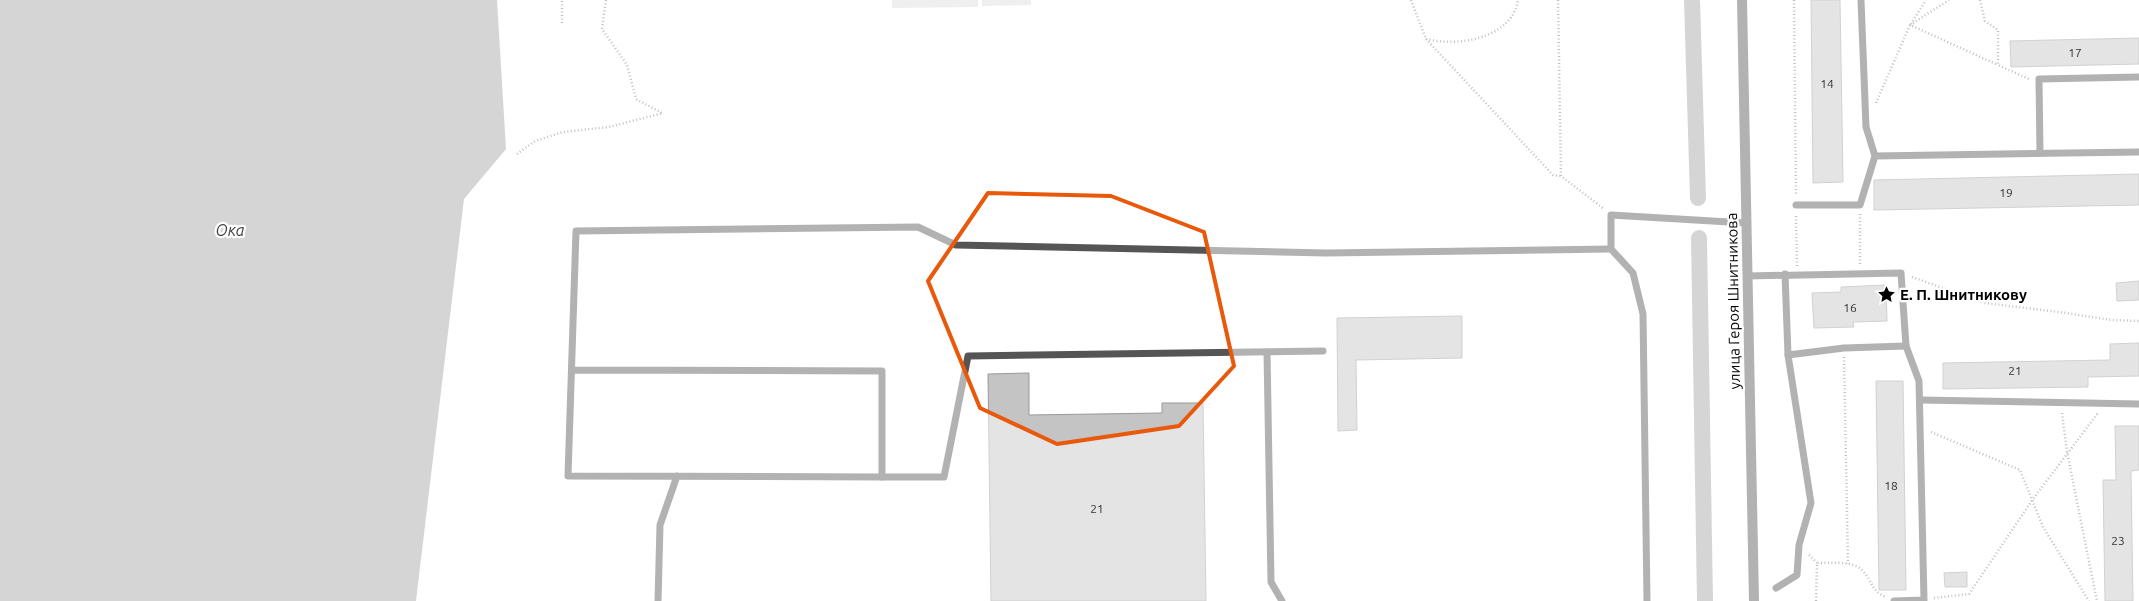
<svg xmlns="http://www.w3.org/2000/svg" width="2139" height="601" viewBox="0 0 2139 601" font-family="Ubuntu,sans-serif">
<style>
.green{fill:#dcdcdc}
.water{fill:#a3a3a3}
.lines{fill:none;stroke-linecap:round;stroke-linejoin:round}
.canal{stroke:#a3a3a3;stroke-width:16}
.building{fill:#c4c4c4;stroke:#999}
.path{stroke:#777;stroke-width:2.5;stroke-dasharray:1 2.5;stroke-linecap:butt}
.service{stroke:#555;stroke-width:7}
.minor{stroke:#555;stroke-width:10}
.marked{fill:none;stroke:#e8590c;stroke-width:4;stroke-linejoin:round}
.labels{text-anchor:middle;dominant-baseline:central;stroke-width:4.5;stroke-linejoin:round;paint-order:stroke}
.number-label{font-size:12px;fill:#313131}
.poi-label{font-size:15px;font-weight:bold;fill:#000;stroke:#fff;text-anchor:start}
.street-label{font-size:15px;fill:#000;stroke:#fff}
.water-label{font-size:16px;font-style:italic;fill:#444;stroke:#fff}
</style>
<rect width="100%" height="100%" fill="#fff"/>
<!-- green -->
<g class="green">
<path d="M892 0H978V7L892 8Z"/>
<path d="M982 0H1031V5L982 6Z"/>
</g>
<!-- water -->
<path class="water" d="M0 0H497L506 149 464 199 416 601H0Z"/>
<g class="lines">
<!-- canal -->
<g class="canal">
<path d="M1692 0 1698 198"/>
<path d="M1699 238 1705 601"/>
</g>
</g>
<!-- building -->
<g class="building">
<path d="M1811 0H1840L1843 182 1813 183Z"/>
<path d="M2139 38V64L2011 67 2010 41Z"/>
<path d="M2139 174V205L1874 210V180Z"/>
<path d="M2139 281V300L2117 301 2116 283Z"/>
<path d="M1886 285 1887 321 1853 322 1854 327 1814 328 1812 293 1841 292V287Z"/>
<path d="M1462 316V358L1356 360 1357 430 1338 431 1337 318Z"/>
<path d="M2139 343V376L2088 377V387L1943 389V363L2110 360V344Z"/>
<path d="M1029 373V415L1162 413V403H1203L1206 601H991L988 374Z"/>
<path d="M1876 381H1903L1906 590H1879Z"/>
<path d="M2115 426H2139V470L2131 471 2133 601H2105L2103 480H2116Z"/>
<path d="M1967 572V587H1945L1944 573Z"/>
</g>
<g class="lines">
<!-- path -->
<g class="path">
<path d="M606 0 602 29 627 65 636 99 662 113"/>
<path d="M1411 0 1426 39C1457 47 1512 39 1518 0"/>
<path d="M1558 0 1561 176 1604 209"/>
<path d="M1794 0 1796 196"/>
<path d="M1980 0 1985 21 1998 30V65L2029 79"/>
<path d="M562 23V0"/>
<path d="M1911 24 1926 0"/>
<path d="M1910 25 1949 0"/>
<path d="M1426 39 1553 175 1561 176"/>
<path d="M1876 103 1910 25 1998 65"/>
<path d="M517 154 535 141 563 132 609 127 663 113"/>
<path d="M1860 214V264"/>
<path d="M1796 216 1797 266"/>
<path d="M1912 277 1985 303 2059 312 2112 320 2139 321"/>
<path d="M1844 357 1848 564"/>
<path d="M2062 413 2067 452 2097 601"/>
<path d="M1931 432 2020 470 2043 527 2089 601"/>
<path d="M1809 555 1817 563"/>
<path d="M1934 598 1969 594 2033 499 2098 413"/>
<path d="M1816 601 1817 563C1830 563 1853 560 1863 571 1873 582 1870 589 1885 597"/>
</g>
<!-- service -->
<g class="service">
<path d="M1861 0 1866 127 1875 156 2139 152"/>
<path d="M2040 153 2039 79 2139 77"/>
<path d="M1796 205H1860L1875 156"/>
<path d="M1785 274 1788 355 1844 348 1906 346"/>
<path d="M1747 276 1901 273 1906 346 1919 381 1924 600 1894 601"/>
<path d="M1267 352 1271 582 1282 601"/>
<path d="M572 370 882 371V477L568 476 576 231 918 227 956 245 1326 253 1611 249"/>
<path d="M1920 400 2139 404"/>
<path d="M882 477H944L968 356 1323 351"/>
<path d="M1776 588 1797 575 1799 545 1811 503 1788 355"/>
<path d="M658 601 660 525 677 476"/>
<path d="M1647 601 1643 314 1633 273 1611 249V215L1746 223"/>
</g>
<!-- minor -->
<path class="minor" d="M1742 0 1754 601"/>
</g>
<!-- marked area -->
<path d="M0 0H2139V601H0ZM988 193 1111 196 1204 232 1234 366 1179 426 1057 444 980 408 928 281Z" fill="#fff" fill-opacity=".55" fill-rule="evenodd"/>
<path class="marked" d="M988 193 1111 196 1204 232 1234 366 1179 426 1057 444 980 408 928 281Z"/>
<!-- icons -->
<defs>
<symbol id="sight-bare" viewBox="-9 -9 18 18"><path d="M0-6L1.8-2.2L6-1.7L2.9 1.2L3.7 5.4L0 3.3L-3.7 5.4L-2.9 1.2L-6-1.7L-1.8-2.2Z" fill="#000" stroke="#fff" stroke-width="2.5" paint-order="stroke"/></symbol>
</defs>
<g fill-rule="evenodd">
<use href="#sight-bare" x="1874" y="282" width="25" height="25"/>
</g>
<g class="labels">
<!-- number labels -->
<g class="number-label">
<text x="2075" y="52">17</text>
<text x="1827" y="83">14</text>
<text x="2006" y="192">19</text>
<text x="1850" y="307">16</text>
<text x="2015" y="370">21</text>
<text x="1891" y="485">18</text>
<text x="1097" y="508">21</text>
<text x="2118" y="540">23</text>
</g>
<!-- poi labels -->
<g class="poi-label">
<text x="1900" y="294">Е. П. Шнитникову</text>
</g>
<!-- street labels -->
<g class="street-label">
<text transform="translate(1733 301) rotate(-91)">улица Героя Шнитникова</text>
</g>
<!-- water labels -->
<g class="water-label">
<text x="230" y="230">Ока</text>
</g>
</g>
</svg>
